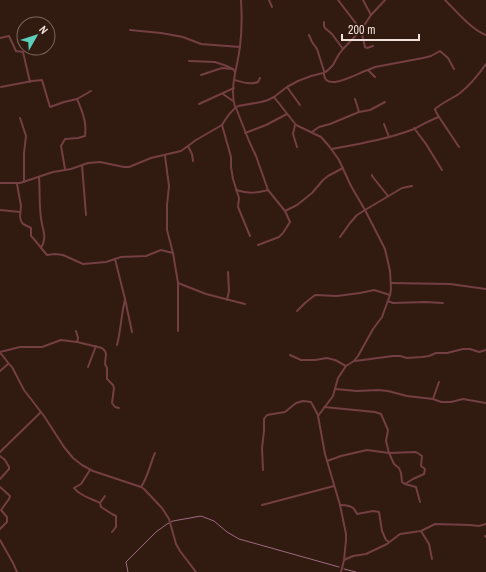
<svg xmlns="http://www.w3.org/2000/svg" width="486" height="572" viewBox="0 0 486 572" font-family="'Archivo Narrow',sans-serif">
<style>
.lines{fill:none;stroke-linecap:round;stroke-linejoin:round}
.stream{stroke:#9d6a81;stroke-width:1}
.street{stroke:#733f42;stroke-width:2}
</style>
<rect width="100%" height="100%" fill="#311a10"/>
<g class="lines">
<!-- stream -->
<g class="stream">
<path d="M344 569 356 572"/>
<path d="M128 572 126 562 156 532 167 524 173 521 201 516 214 521 227 532 239 539 339 567"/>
</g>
<!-- street -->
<g class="street">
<path d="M269 0 272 7"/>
<path d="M338 0 361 30 362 34 365 47 367 48 373 46"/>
<path d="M363 0 371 15"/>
<path d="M445 0C456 11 472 30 486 35"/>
<path d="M324 22V26L325 28 332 34 343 49"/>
<path d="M130 30 161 33 183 37 201 44 240 47"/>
<path d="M309 35 312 42 317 49 324 71C322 95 357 73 368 70L375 77"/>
<path d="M0 38 9 36 16 51 23 52 30 82"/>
<path d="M189 61 215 62 224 65 233 69"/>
<path d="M368 70 375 67 423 58 431 56 440 51 448 58 454 69"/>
<path d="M201 75 222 68 233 69 235 72"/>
<path d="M234 80C242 82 250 85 258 82L260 78"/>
<path d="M1 87 32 81 42 80 50 107 64 102 77 99 91 91"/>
<path d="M287 87 300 105"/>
<path d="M223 94 233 101"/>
<path d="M274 97 296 125 321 137 329 146 339 160 351 186 365 210 385 249 390 271 391 289 390 295 382 317 373 329 358 356 354 361 346 366 338 378 333 396 318 416 325 454 340 505 346 534V540L344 560 341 572"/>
<path d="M355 99 359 112 370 110 385 102"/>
<path d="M199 104 234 88"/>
<path d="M235 107C229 87 238 66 240 46 242 31 242 16 241 0"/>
<path d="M236 108 249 141 256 156 268 190 285 211 290 222 283 233 279 237 258 245"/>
<path d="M439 117 436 112 435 109C443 102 452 99 460 93 470 85 479 74 486 64"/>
<path d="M20 118 26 136 24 153V182"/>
<path d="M384 124 389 137"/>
<path d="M222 125 231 157V167L233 179 239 198 238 207 250 236"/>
<path d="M295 125 293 134 297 147"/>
<path d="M414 128 426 144 442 170"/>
<path d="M312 132 319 127 330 124 359 112"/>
<path d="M245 133 266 125 287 114"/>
<path d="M188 146 192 154 193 161"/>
<path d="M332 149C359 144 388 139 414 129 422 125 430 120 439 117L459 147"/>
<path d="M165 156 169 186 167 205V230L173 253 178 283V331"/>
<path d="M82 165 86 215"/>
<path d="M65 169 61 146 65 139 78 138 85 136C87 122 82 111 77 99"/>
<path d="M372 175V176L388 196"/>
<path d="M39 177C40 190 39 204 41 218 42 230 48 236 41 248"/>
<path d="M0 183H20L53 172 71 169 88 163 100 162 124 167H129L151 158 181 151 196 140 222 125C226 118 232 110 238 106L261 102 268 100 274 97 287 87 298 81 311 76 323 73 327 71 333 65 339 54 343 49 361 30 371 15 385 0"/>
<path d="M17 184 21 206 20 217 21 221 23 224 31 228V236L33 238 47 255 55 254 63 255 83 264 106 262 121 257 146 256 161 250 173 253"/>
<path d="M236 190C249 194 256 193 268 190"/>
<path d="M0 210 20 212"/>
<path d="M285 211 297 205 312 193 323 180 328 176 343 168"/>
<path d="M340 237 350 223 357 215 365 210 402 188 412 186"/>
<path d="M115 259 125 299 132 332"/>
<path d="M178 283 206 294 245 304"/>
<path d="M391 283 450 284 486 289"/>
<path d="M227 300 229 291 228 272"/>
<path d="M388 301 393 303 425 302 443 303"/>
<path d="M297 311 305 303 315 295 337 296 360 293 374 290 390 295"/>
<path d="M77 342 102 348 105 351 106 354 105 364 107 368V379L113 385 114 388 112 403 115 407 119 408"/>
<path d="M117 345C121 330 121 315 125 300"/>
<path d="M0 352 20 347H42L61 340 77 342 78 338 76 331"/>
<path d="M0 353C5 357 7 363 12 367L24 390 44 416 64 447 73 458 82 465 93 471 141 487 144 489 162 508 169 519 176 544 180 551 196 572"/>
<path d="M290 355 301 360H315L327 358 335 360 346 366"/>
<path d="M355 361 393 356H400L407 358 422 357 429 356 436 353H447L463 349H470L479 352 486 350"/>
<path d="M88 367 96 346"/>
<path d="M0 371 8 364"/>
<path d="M335 389 357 391 378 390 388 391 407 396 433 399 441 402H451L463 399 486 403"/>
<path d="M433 399 439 382"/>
<path d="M324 407 375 412 381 414 388 430 386 441 389 453 394 464 399 468 401 473 402 482 405 484 413 479 424 474 425 469 421 466 422 456 416 452 389 453 367 450 341 456 327 461"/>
<path d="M0 452 41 412"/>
<path d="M0 456 5 460 9 467V469L0 479"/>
<path d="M90 470 81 484 74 488C81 497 91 498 100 503L105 496"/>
<path d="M263 470 262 448 264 431V419L267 415 285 412 296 403 303 401 311 402 318 415"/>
<path d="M405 484 416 487 420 502"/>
<path d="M0 487 10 496 9 499 1 510 7 517V522L0 529"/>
<path d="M141 487C148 477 150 464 155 453"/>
<path d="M100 503 101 507 112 514 116 516V527L112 532"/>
<path d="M262 505 334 486"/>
<path d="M340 505C344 505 351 505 354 509 355 510 356 512 357 514L373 511 379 512 382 531 386 540 389 542"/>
<path d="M421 531 429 544 432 559"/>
<path d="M485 536 486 537"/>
<path d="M0 540 13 563 17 572"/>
<path d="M344 560 353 556 366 554 387 544 400 534 421 531 435 524 470 525 479 526 486 524"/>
</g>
</g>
<!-- north arrow -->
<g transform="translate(36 36) rotate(51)"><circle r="19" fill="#311a10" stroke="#7e6960"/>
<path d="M0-3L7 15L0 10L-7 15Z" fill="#5bcebc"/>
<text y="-6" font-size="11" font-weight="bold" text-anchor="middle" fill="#f1e0d9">N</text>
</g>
<!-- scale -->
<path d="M342 34v6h77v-6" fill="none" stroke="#f1e0d9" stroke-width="2"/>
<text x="348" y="34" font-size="12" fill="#f1e0d9" stroke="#311a10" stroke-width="3" paint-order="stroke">200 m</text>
</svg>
